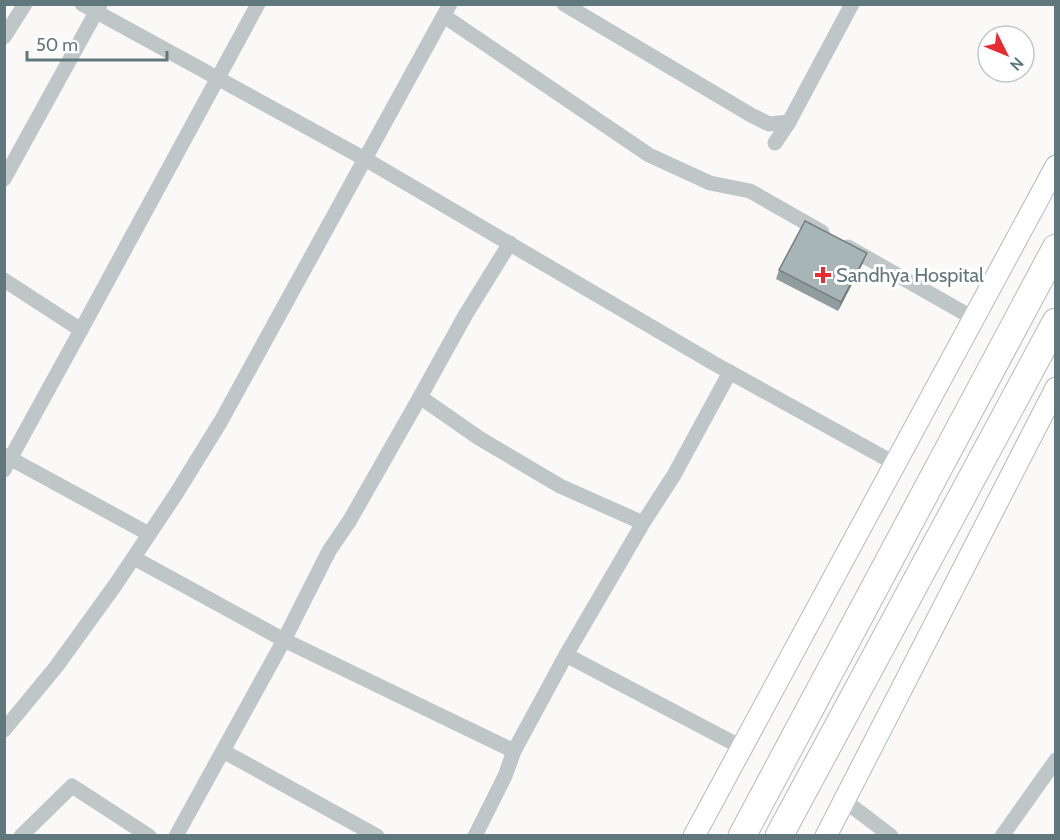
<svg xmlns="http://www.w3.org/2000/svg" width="1060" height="840" viewBox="0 0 1060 840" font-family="Cabin,sans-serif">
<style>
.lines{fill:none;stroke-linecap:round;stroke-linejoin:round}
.secondary-casing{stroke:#b1bbbd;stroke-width:23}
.highway-casing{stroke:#b4bbbd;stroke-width:29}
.street{stroke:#bec6c8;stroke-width:15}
.secondary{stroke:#fff;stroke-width:21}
.highway{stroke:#fff;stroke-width:27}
.wall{fill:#909c9d}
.shaded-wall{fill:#767f80}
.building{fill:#a8b5b7;stroke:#767f80;stroke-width:1.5}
.poi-dot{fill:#e62c30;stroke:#fff;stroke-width:2}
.labels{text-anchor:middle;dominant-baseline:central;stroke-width:6;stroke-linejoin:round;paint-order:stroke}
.poi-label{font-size:20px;fill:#60787d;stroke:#fff;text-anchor:start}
</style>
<rect width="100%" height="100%" fill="#faf9f8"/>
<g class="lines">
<defs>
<g id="secondary">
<path d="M694 836 1056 166"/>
<path d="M826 836 1056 388"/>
</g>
<g id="highway">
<path d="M742 836 1056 248"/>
<path d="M779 836 1056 322"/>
</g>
</defs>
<!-- secondary casing -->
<use href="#secondary" class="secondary-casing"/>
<!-- highway casing -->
<use href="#highway" class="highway-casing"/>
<!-- street -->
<g class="street">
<path d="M82 4 365 159 715 364 894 463"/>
<path d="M564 4 751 115 769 124 789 122 775 143"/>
<path d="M444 16 649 155 710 183 750 191 822 232"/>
<path d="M4 37 25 4"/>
<path d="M789 122 852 4"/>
<path d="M4 179 100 5"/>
<path d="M848 247 973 318"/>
<path d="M4 280 81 330 258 4"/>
<path d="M420 397 466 314 510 243"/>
<path d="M4 455 149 534"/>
<path d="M4 470 81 330"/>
<path d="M134 558 284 640 329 551 350 520 420 397 479 438 560 486 643 523"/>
<path d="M566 655 741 747"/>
<path d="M4 730 56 667 116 584 176 494 221 421 450 4"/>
<path d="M223 751 377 836"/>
<path d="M845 801 891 836"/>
<path d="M21 836 72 786 149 836"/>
<path d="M176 836 284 640 514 751"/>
<path d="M475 836 505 776 514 751 566 655 643 523 674 475 730 372"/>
<path d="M1002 836 1056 760"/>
</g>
<!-- secondary -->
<use href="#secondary" class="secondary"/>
<!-- highway -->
<use href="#highway" class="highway"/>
</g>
<!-- wall -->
<path class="wall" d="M867 253 863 263 838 311 776 279 779 270Z"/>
<!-- shaded-wall -->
<path class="shaded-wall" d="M867 253 863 263 838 311 841 302Z"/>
<!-- building -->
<path class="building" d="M805 221 867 253 841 302 779 270Z"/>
<!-- markers -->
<path class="poi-dot" d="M820 266h6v6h6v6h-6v6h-6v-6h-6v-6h6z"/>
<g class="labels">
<!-- poi labels -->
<g class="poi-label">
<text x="836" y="275">Sandhya Hospital</text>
</g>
</g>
<!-- border -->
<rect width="1060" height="840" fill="none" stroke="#60787d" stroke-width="12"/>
<!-- north arrow -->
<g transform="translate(1006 54) rotate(133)"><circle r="28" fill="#ffffff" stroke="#bfc9cb" stroke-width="1.5"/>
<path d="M0-4.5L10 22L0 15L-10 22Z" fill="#e62c30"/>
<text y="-9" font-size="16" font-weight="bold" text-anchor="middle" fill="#60787d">N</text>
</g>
<!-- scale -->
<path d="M27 51v9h140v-9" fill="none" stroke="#60787d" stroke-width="3"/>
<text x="36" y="51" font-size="18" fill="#60787d" stroke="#ffffff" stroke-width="4.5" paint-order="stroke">50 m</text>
</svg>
